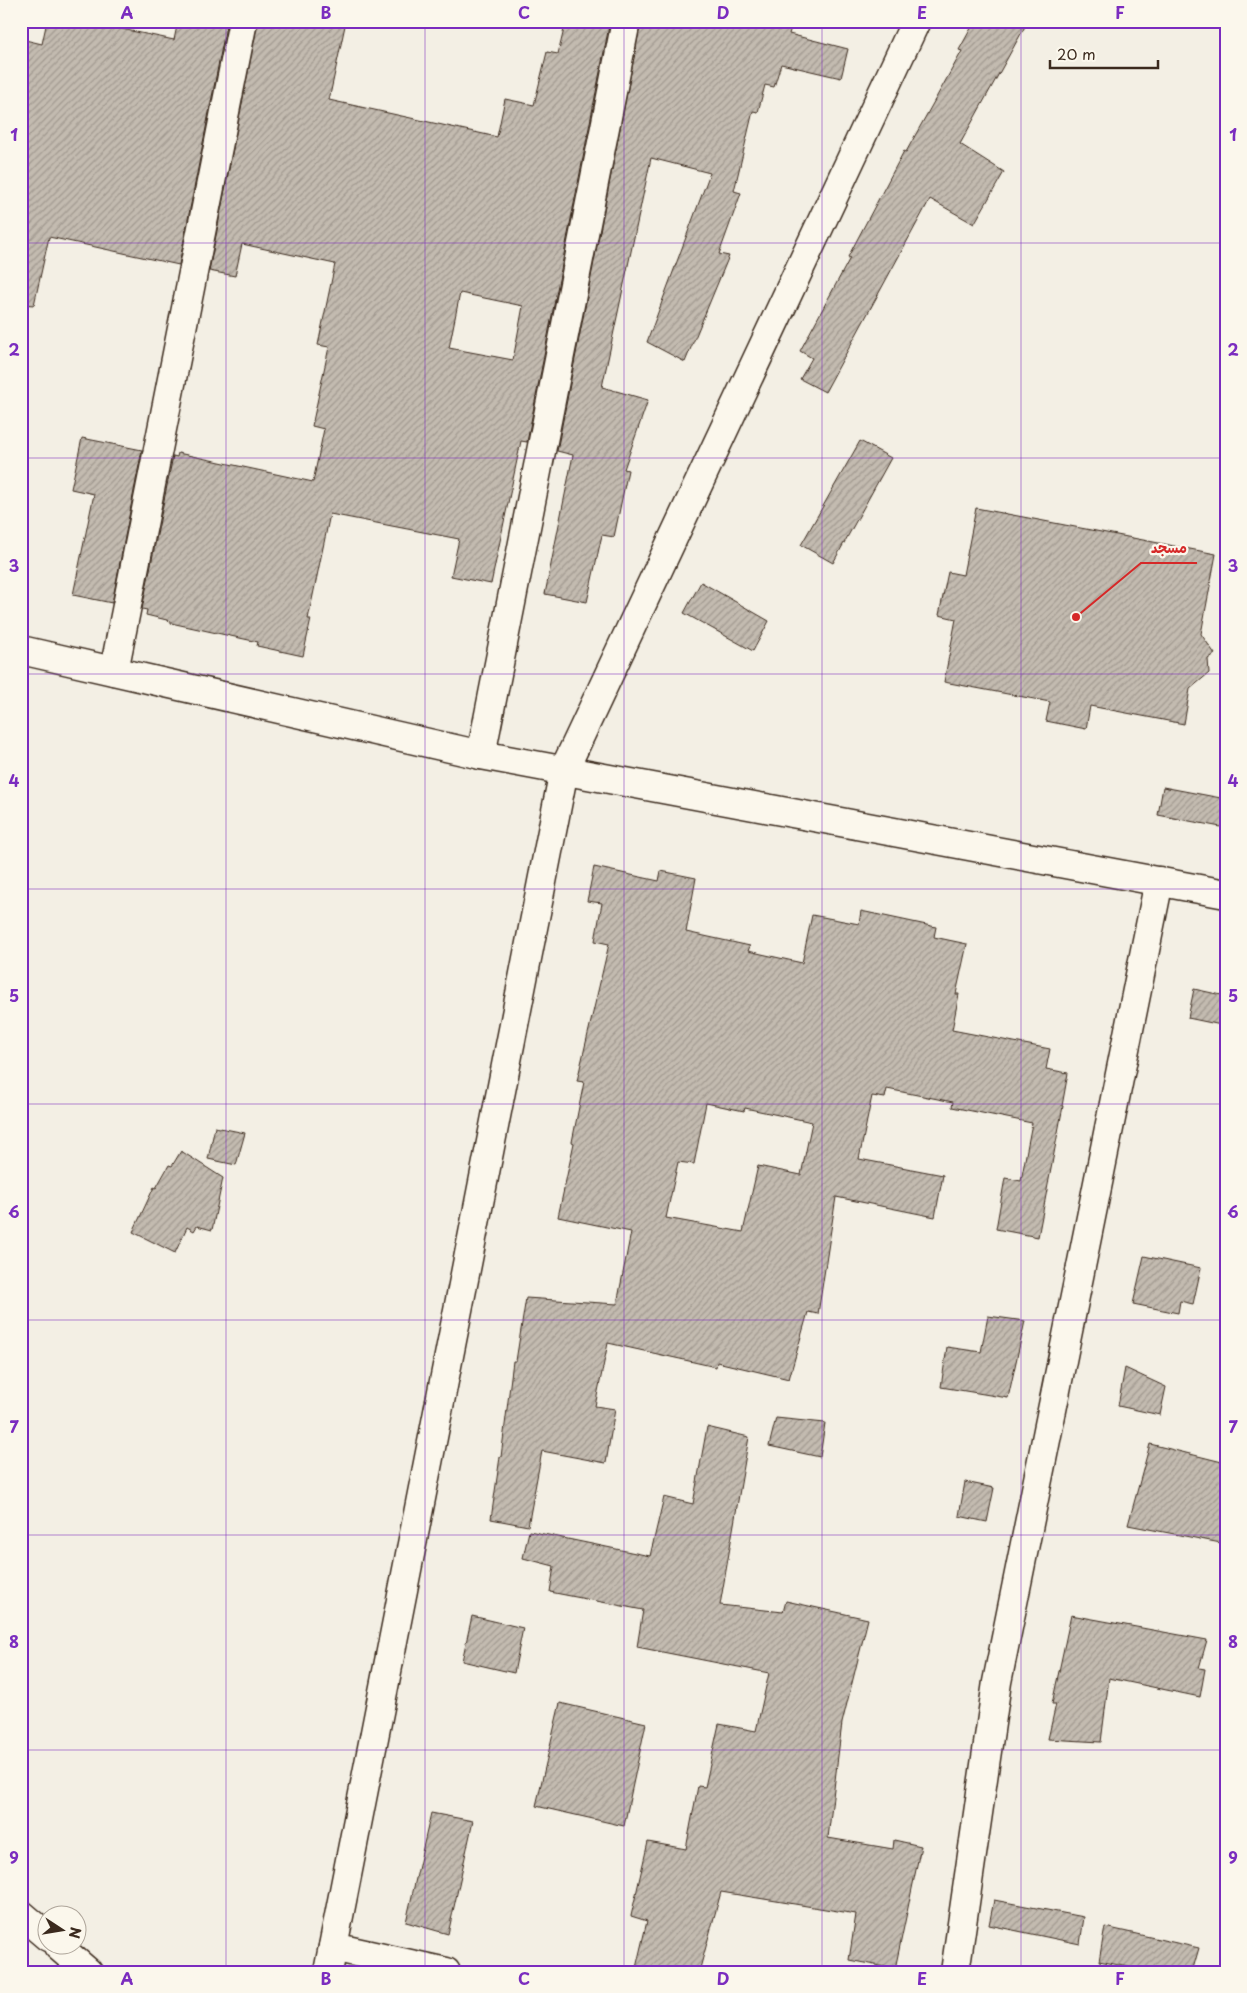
<svg xmlns="http://www.w3.org/2000/svg" width="1247" height="1993" viewBox="0 0 1247 1993" font-family="'Playpen Sans','Playpen Sans Arabic',sans-serif">
<style>
.building{fill:url(#building-hatch);stroke:#3b2a1e;fill-rule:evenodd}
.lines{fill:none;stroke-linecap:round;stroke-linejoin:round}
.street-casing{stroke:#3b2a1e;stroke-width:31}
.street{stroke:#fbf7ec;stroke-width:28}
.grid{fill:none;stroke:#7b2cbf;stroke-width:1;stroke-opacity:0.55}
.leader{fill:none;stroke:#d62828;stroke-width:2}
.callout-dot{fill:#d62828;stroke:#fbf7ec;stroke-width:2}
.callout-label{font-size:14px;text-anchor:middle;font-weight:bold;fill:#d62828;stroke:#fbf7ec;stroke-width:4.5;stroke-linejoin:round;paint-order:stroke}
.neatline{fill:none;stroke:#7b2cbf;stroke-width:2}
.grid-label{font-size:16px;text-anchor:middle;font-weight:bold;fill:#7b2cbf}
</style>
<defs>
<pattern id="building-hatch" width="6" height="6" patternUnits="userSpaceOnUse" patternTransform="scale(1.25)"><rect width="6" height="6" fill="#c3bbb0"/><path d="M-1 1l2-2M0 6l6-6M5 7l2-2" fill="none" stroke="#a0988f"/></pattern>
</defs>
<rect width="100%" height="100%" fill="#f3efe4"/>
<filter id="ink" filterUnits="userSpaceOnUse"><feTurbulence type="fractalNoise" baseFrequency=".02" numOctaves="2"/><feDisplacementMap in="SourceGraphic" scale="10" xChannelSelector="R" yChannelSelector="G"/><feConvolveMatrix kernelMatrix="1 2 1 2 8 2 1 2 1" color-interpolation-filters="sRGB"/></filter>
<g filter="url(#ink)">
<!-- building -->
<g class="building">
<path d="M47 21H84L174 40 178 21H199L226 26 179 265 49 237 34 305 21 304V39L42 44Z"/>
<path d="M258 21H346L329 100 497 137 505 99 534 105 547 52 558 54 565 25 577 27 578 21H610L527 442 521 441 491 584 451 576 459 539 330 514 308 619H311L303 656 257 646 258 642 171 623V621L146 615 147 610 142 609 173 456 177 457 178 453 313 482 324 429 312 426 329 347 318 345 335 264 242 244 235 276 209 271ZM460 293 523 306 513 360 449 348Z"/>
<path d="M641 21 674 28 676 21H793L789 34 848 49 841 78 781 64 774 87 765 85 758 112 753 111 734 191 741 193 719 254 729 256 685 362 647 342 710 173 651 158 602 387 648 400 624 469 628 470 614 537 602 535 587 602 545 594 573 455 557 451Z"/>
<path d="M975 21H1028L960 144 1004 172 974 224 930 199 825 392 800 379 812 358 800 351 850 258 848 257 904 151 906 152 962 51 959 50Z"/>
<path d="M82 438 142 450 112 603 73 595 94 494 71 489Z"/>
<path d="M860 441 891 458 833 563 801 545Z"/>
<path d="M976 508 1216 554 1201 634 1215 654 1208 659 1209 673 1190 689 1184 724 1090 706 1086 729 1046 721 1050 702 944 682 956 619 939 615 948 572 963 575Z"/>
<path d="M701 582 769 621 753 651 684 613Z"/>
<path d="M1163 787 1226 799V828L1158 815Z"/>
<path d="M594 867 659 881 661 871 696 878 686 932 750 946 748 951 802 963 812 915 859 924 861 911 936 927 934 937 967 944 956 994H959L952 1030 1050 1049 1046 1069 1068 1073 1062 1106H1063L1038 1237 996 1229 1005 1178 1021 1181 1032 1123 952 1107 953 1102 887 1089 885 1098 872 1096 859 1159 943 1175 935 1217 836 1197 818 1314 808 1312 789 1379 717 1362 716 1367 608 1343 595 1406 615 1409 606 1463 542 1451 528 1526 491 1519 500 1457H501L513 1361H516L526 1298 617 1304 631 1232 558 1217 574 1143 572 1142 584 1082 577 1081 609 944 595 941 602 903 587 901ZM706 1103 744 1111 745 1108 812 1122 801 1175 758 1166 743 1232 666 1218 678 1162 694 1164Z"/>
<path d="M1194 989 1226 996V1026L1188 1018Z"/>
<path d="M215 1127 245 1133 236 1165 208 1159Z"/>
<path d="M181 1151 223 1178 212 1230 197 1226 194 1231 187 1227 175 1253 133 1232 154 1187 156 1188 169 1165 172 1166Z"/>
<path d="M1144 1256 1201 1268 1193 1304 1180 1301 1178 1313 1133 1304Z"/>
<path d="M988 1316 1025 1321 1008 1398 941 1387 947 1347 981 1352Z"/>
<path d="M1125 1368 1166 1387 1160 1415 1118 1406Z"/>
<path d="M776 1418 825 1423 820 1457 769 1446Z"/>
<path d="M707 1427 749 1437 720 1605 783 1612 786 1601 868 1619 842 1723 828 1838 893 1849 894 1840 921 1846 895 1969 849 1960 856 1914 721 1892 699 1972H652L636 1968 647 1921 631 1916 648 1842 686 1849 698 1786 705 1787 719 1724 756 1731 769 1673 637 1647 643 1610 550 1592 554 1566 523 1558 529 1531 650 1556 664 1497 693 1504Z"/>
<path d="M1150 1444 1226 1463V1544L1128 1525Z"/>
<path d="M965 1482 994 1488 987 1522 959 1516Z"/>
<path d="M1071 1615 1207 1640 1199 1668 1205 1669 1200 1697 1109 1678 1101 1742 1048 1739 1056 1704H1052Z"/>
<path d="M472 1616 523 1628 514 1673 462 1661Z"/>
<path d="M560 1703 646 1723 624 1826 536 1806Z"/>
<path d="M431 1813 473 1821 448 1934 406 1922Z"/>
<path d="M994 1900 1084 1917 1080 1944 989 1925Z"/>
<path d="M1105 1927 1199 1948 1192 1972H1153L1099 1961Z"/>
</g>
<g class="lines">
<defs>
<g id="street">
<path d="M21 650 481 755 1226 894"/>
<path d="M114 671 243 21"/>
<path d="M481 755 626 21"/>
<path d="M21 1914 48 1937"/>
<path d="M58 1946 88 1972"/>
<path d="M333 1947 446 1972"/>
<path d="M328 1972 564 770 916 21"/>
<path d="M955 1972 997 1682 1159 881"/>
</g>
</defs>
<!-- street casing -->
<use href="#street" class="street-casing"/>
<!-- street -->
<use href="#street" class="street"/>
</g>
</g>
<!-- grid -->
<path class="grid" d="M226 21V1972M425 21V1972M624 21V1972M822 21V1972M1021 21V1972M21 243H1226M21 458H1226M21 674H1226M21 889H1226M21 1104H1226M21 1320H1226M21 1535H1226M21 1750H1226"/>
<!-- callouts -->
<path class="leader" d="M1076 617L1141 563H1197"/>
<circle class="callout-dot" cx="1076" cy="617" r="5"/>
<g class="callout-label">
<text x="1169" y="553">مسجد</text>
</g>
<!-- margin -->
<rect width="1247" height="1993" fill="none" stroke="#fbf7ec" stroke-width="55"/>
<!-- north arrow -->
<g transform="translate(62 1930) rotate(102)"><circle r="24" fill="#fbf7ec" stroke="#aea59a"/>
<path d="M0-4L9 19L0 12L-9 19Z" fill="#3b2a1e"/>
<text y="-8" font-size="14" font-weight="bold" text-anchor="middle" fill="#3b2a1e">N</text>
</g>
<!-- scale -->
<path d="M1050 60v8h108v-8" fill="none" stroke="#3b2a1e" stroke-width="2.5"/>
<text x="1057" y="60" font-size="15" fill="#3b2a1e" stroke="#fbf7ec" stroke-width="4" paint-order="stroke">20 m</text>
<rect x="28" y="28" width="1192" height="1938" class="neatline"/>
<g class="grid-label">
<text x="127" y="19">A</text>
<text x="326" y="19">B</text>
<text x="524" y="19">C</text>
<text x="723" y="19">D</text>
<text x="922" y="19">E</text>
<text x="1120" y="19">F</text>
<text x="14" y="141">1</text>
<text x="1233" y="141">1</text>
<text x="14" y="356">2</text>
<text x="1233" y="356">2</text>
<text x="14" y="572">3</text>
<text x="1233" y="572">3</text>
<text x="14" y="787">4</text>
<text x="1233" y="787">4</text>
<text x="14" y="1002">5</text>
<text x="1233" y="1002">5</text>
<text x="14" y="1218">6</text>
<text x="1233" y="1218">6</text>
<text x="14" y="1433">7</text>
<text x="1233" y="1433">7</text>
<text x="14" y="1648">8</text>
<text x="1233" y="1648">8</text>
<text x="14" y="1864">9</text>
<text x="1233" y="1864">9</text>
<text x="127" y="1985">A</text>
<text x="326" y="1985">B</text>
<text x="524" y="1985">C</text>
<text x="723" y="1985">D</text>
<text x="922" y="1985">E</text>
<text x="1120" y="1985">F</text>
</g>
</svg>
